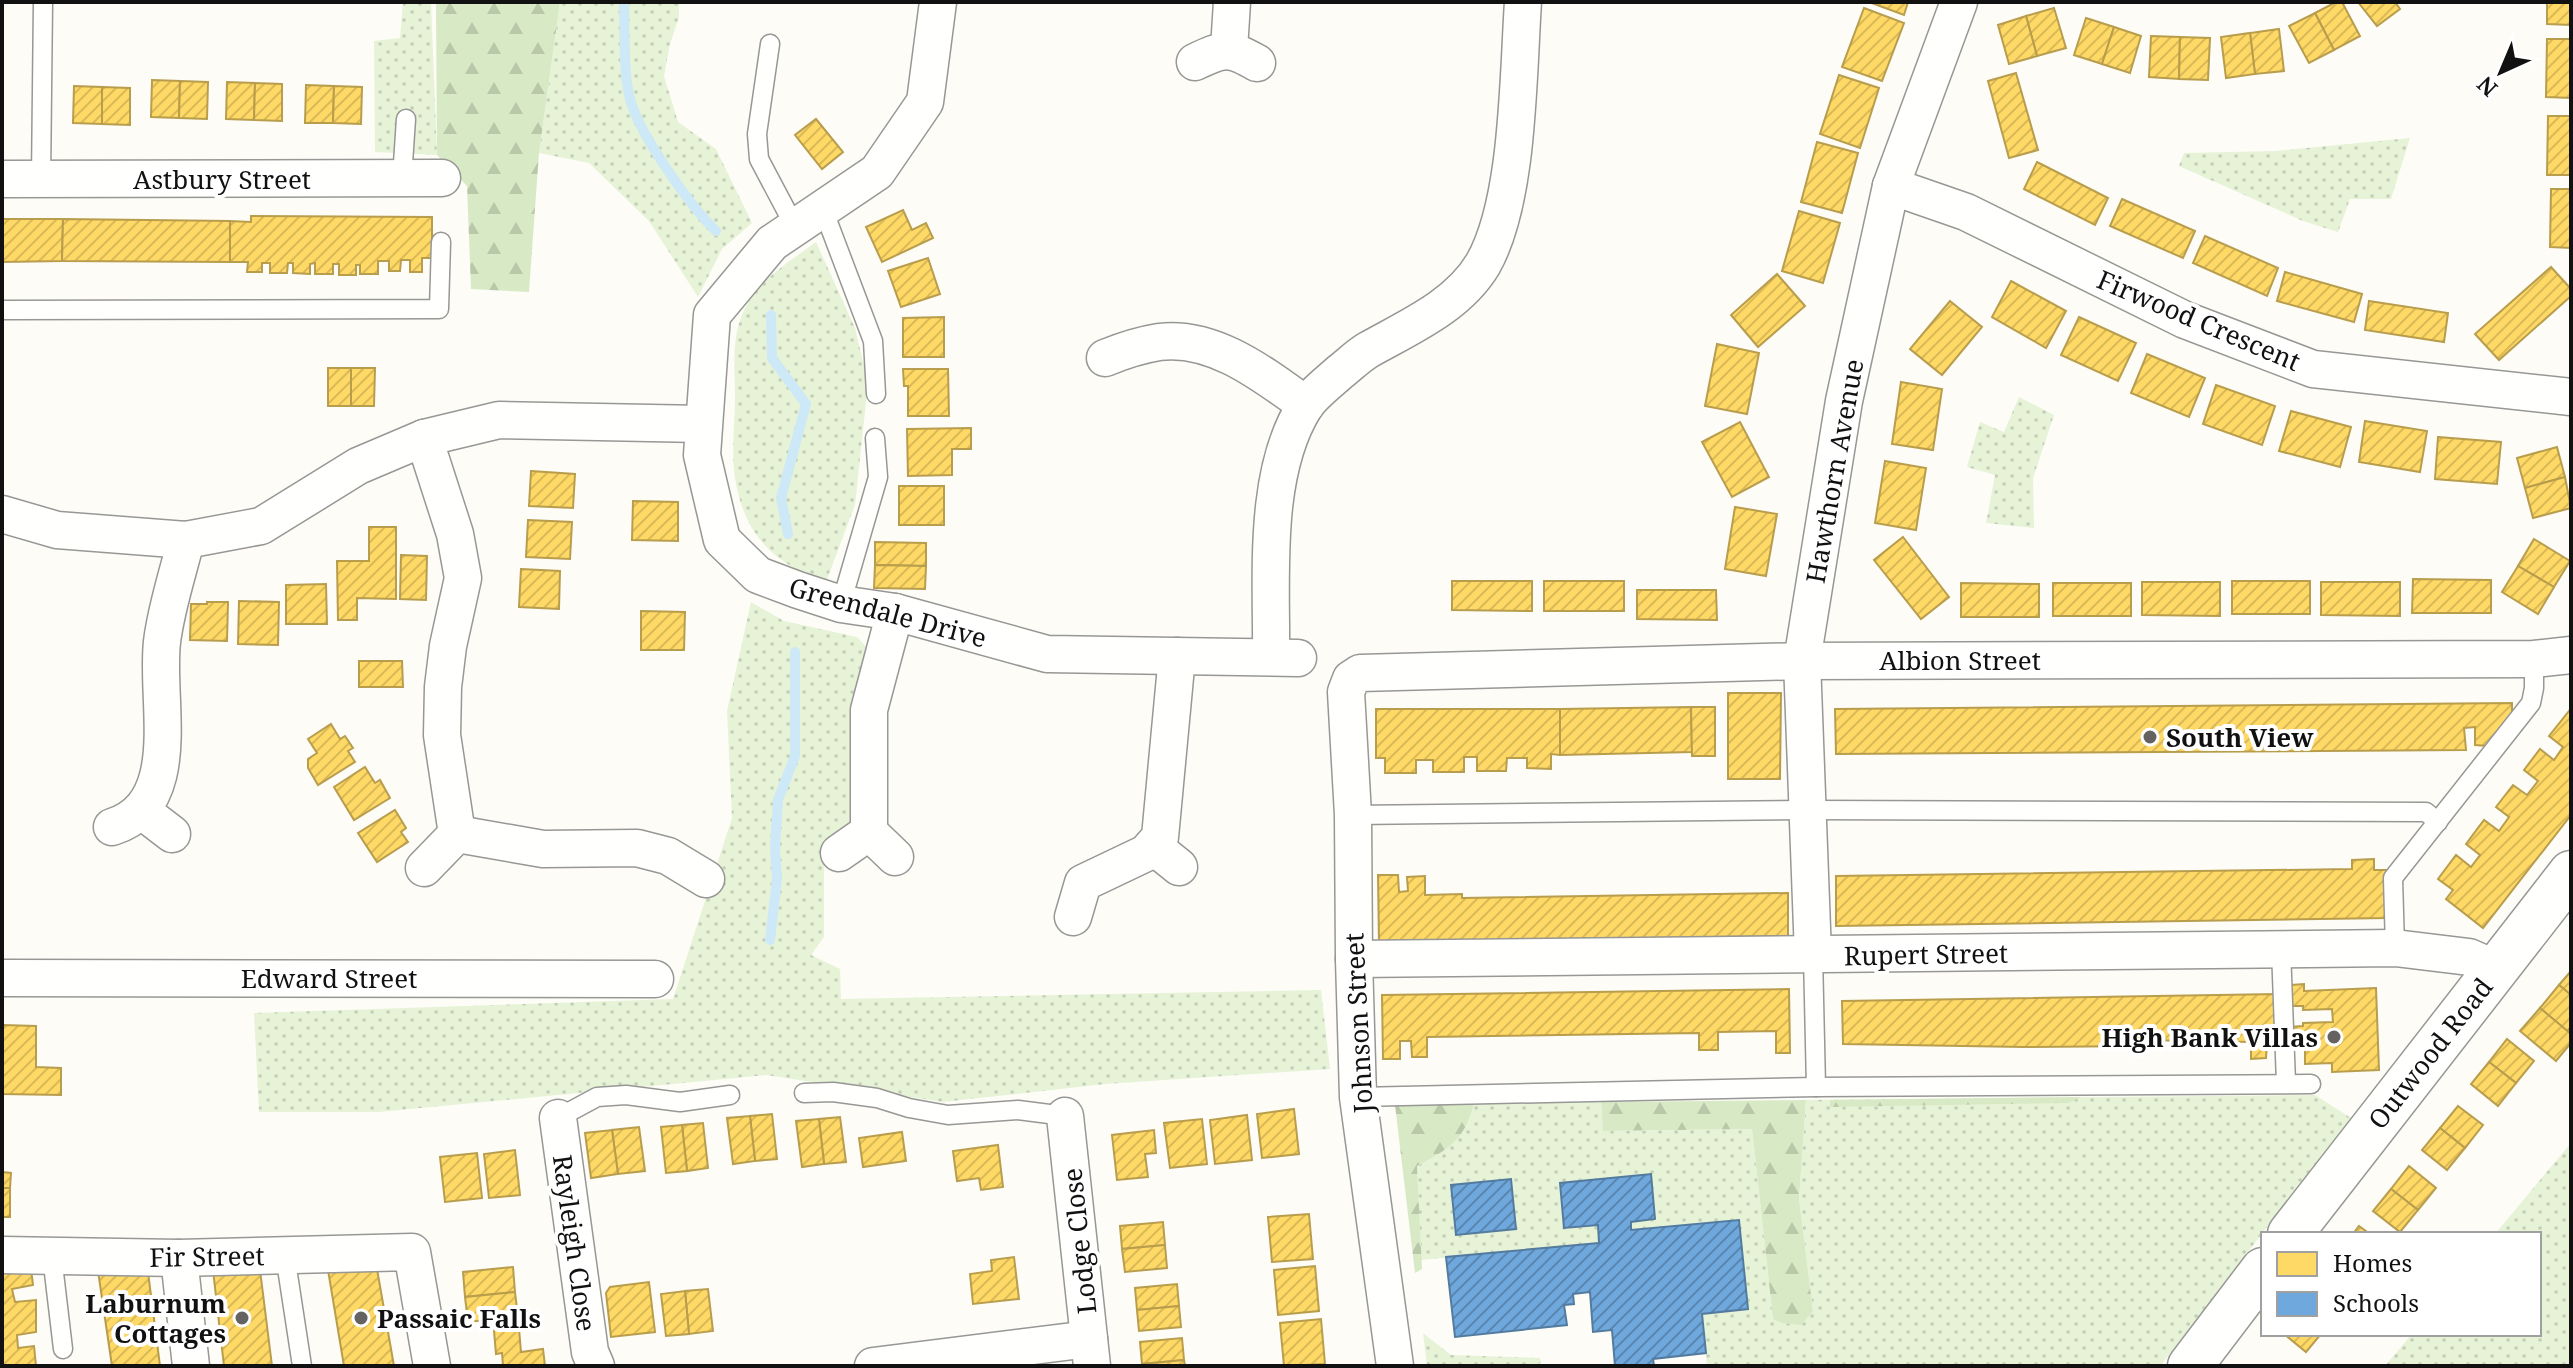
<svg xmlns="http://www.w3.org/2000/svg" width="2573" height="1368" viewBox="0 0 2573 1368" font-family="'Noto Serif',serif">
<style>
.green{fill:url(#green-dots);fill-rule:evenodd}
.forest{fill:url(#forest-firs)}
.homes{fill:url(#homes-hatch);stroke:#b89d4c;stroke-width:2}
.schools{fill:url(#schools-hatch);stroke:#537b9f;stroke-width:2}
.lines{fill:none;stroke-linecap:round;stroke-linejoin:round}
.stream{stroke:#cde8f7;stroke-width:10}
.service-casing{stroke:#979795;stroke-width:21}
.minor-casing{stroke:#979795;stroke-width:39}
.tertiary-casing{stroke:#979795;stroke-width:47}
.service{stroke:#fffffe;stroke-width:18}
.minor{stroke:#fffffe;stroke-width:36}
.tertiary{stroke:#fffffe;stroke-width:44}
.poi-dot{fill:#646362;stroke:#fff;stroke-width:3}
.labels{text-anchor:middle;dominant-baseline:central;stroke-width:8;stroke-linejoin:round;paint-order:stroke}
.street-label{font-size:26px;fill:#111;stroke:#fff}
.poi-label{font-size:26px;font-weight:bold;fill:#111;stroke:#fff;text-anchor:start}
</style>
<defs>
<pattern id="green-dots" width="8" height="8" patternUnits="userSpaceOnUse" patternTransform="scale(2)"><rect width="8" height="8" fill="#e7f3d7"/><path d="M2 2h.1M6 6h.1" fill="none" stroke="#c5cfb8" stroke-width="1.8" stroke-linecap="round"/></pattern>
<pattern id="forest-firs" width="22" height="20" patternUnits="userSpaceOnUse" patternTransform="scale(2)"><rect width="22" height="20" fill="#d8eac5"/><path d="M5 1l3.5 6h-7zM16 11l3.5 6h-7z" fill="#b8c8a8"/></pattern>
<pattern id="homes-hatch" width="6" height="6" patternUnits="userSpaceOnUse" patternTransform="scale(2)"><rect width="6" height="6" fill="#ffd966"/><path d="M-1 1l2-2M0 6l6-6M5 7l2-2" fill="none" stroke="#dab957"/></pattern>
<pattern id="schools-hatch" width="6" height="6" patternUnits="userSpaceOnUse" patternTransform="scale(2)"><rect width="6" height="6" fill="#6fa8dc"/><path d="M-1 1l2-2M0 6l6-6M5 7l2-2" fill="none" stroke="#5a87b1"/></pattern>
</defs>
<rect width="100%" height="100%" fill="#fdfcf7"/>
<!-- green -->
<g class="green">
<path d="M403 2H431L437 155 375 152 374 41 400 38Z"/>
<path d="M560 2H679V17L670 44 664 76 678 122 716 149 752 223 722 249 698 297 649 221 589 163 539 153Z"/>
<path d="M2410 138 2391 199H2350L2338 232 2303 221 2179 166 2184 153 2276 151Z"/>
<path d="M816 242 855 328 868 383 855 505 826 582C774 564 744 535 735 478 731 453 735 424 735 398 735 364 730 333 748 303 764 276 792 260 816 242Z"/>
<path d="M2019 397 2054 415 2033 478 2034 528 1986 523 1995 475 1967 467 1980 422 2004 432Z"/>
<path d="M751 602 784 621 857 637 872 653 853 836 824 855V937L811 955 840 969 841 999 1321 990 1330 1069 1105 1084 943 1102 766 1075 379 1112H259L254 1013 673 999 732 818 727 711Z"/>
<path d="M2315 1095 2351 1118 2161 1365 2157 1366H1707L1702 1314 1748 1308 1739 1220 1631 1230V1222L1650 1174 1560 1184 1564 1228 1598 1225 1599 1243 1421 1260 1417 1166C1449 1149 1464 1141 1474 1104L1601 1102 1603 1131 1752 1129 1773 1319 1813 1311 1799 1199 1806 1100ZM1511 1180 1515 1229 1456 1235 1451 1185Z"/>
<path d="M2571 1143V1366H2385L2412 1334H2539V1234H2495Z"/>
<path d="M1423 1333 1451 1355 1540 1358 1541 1363 1533 1366H1427Z"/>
</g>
<!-- forest -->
<g class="forest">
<path d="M436 2H560L539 153 529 292 471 289 467 186 437 155Z"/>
<path d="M2081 1097 2069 1103 1830 1107V1100Z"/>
<path d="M1806 1100 1799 1199 1813 1311 1801 1325 1782 1323 1773 1319 1752 1129 1603 1131 1601 1102Z"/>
<path d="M1474 1104C1464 1141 1449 1149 1417 1166L1422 1269 1415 1273 1395 1105Z"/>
</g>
<!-- homes -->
<g class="homes">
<path d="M1869 2H1908L1904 15Z"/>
<path d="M2336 2H2342L2360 36 2334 50 2315 13Z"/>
<path d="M2358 2H2395L2400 9 2377 26Z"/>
<path d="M2547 2H2571V25L2547 24Z"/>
<path d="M1864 8 1904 23 1882 81 1842 67Z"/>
<path d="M2054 8 2066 48 2037 56 2026 16Z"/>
<path d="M2315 13 2334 50 2309 63 2289 26Z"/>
<path d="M2026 16 2037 56 2009 64 1998 25Z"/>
<path d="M2086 18 2114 27 2102 64 2074 55Z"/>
<path d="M2114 27 2141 36 2130 73 2102 64Z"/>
<path d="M2279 29 2284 71 2255 74 2250 33Z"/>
<path d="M2250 33 2255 74 2226 78 2221 37Z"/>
<path d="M2151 36 2180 37 2179 79 2149 77Z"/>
<path d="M2180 37 2210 38 2208 80 2179 79Z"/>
<path d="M2547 39H2571V98L2546 97Z"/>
<path d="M2016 73 2038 150 2009 158 1988 81Z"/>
<path d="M1839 75 1879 88 1860 148 1820 134Z"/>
<path d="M152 80 180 81 179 118 151 117Z"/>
<path d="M180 81 208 82 207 119 179 118Z"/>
<path d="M227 82 255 83 254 120 226 119Z"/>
<path d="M255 83 282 84V121L254 120Z"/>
<path d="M306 85 334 86 333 123H305Z"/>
<path d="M74 86 102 87V124L73 123Z"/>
<path d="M334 86 362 87 361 124 333 123Z"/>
<path d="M102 87 130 88V125L102 124Z"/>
<path d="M2548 116H2571V175H2547Z"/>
<path d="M816 119 843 152 822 169 795 135Z"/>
<path d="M1817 142 1858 153 1842 213 1801 202Z"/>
<path d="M2037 162 2108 198 2095 225 2024 189Z"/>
<path d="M2551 189H2571V248L2550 247Z"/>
<path d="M2122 199 2195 231 2183 258 2110 226Z"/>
<path d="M903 210 912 230 926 223 933 238 882 262 866 227Z"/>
<path d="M1799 211 1840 223 1823 283 1782 271Z"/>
<path d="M251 216 432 217V258H422V272H410V260H401L400 271H389V261H378V274H360V265H356V275H339V264H333V274H315V263L310 264V274L293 273V263H288L287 273H270V263H262V272H247L248 262H230V221L251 222Z"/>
<path d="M2 219H63L62 261 2 262Z"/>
<path d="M63 219 230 221V262L62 261Z"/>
<path d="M2205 236 2278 268 2267 296 2193 263Z"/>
<path d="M928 258 940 294 901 307 888 271Z"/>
<path d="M2551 267 2571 289V296L2499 360 2475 334Z"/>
<path d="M2285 272 2362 294 2354 322 2277 301Z"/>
<path d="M1777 274 1805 306 1758 347 1731 315Z"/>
<path d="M2011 281 2066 311 2046 348 1992 317Z"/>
<path d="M1950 301 1982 327 1942 375 1910 349Z"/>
<path d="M2369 301 2448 313 2444 342 2365 330Z"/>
<path d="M944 317V357H903V318Z"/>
<path d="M2079 317 2136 343 2118 381 2061 355Z"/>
<path d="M1717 344 1759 353 1747 414 1705 406Z"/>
<path d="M2147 354 2205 378 2189 417 2131 393Z"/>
<rect x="328" y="368" width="23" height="38"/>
<path d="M351 368H375L374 406H351Z"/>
<path d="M903 369H948L949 416H908V386H904Z"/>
<path d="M1901 382 1942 389 1933 450 1892 444Z"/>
<path d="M2216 385 2275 406 2262 445 2203 424Z"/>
<path d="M2291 411 2351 427 2340 467 2279 451Z"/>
<path d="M2365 421 2427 431 2420 472 2359 462Z"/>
<path d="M1740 422 1769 477 1732 497 1702 442Z"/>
<path d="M971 428V449H952V475L908 476 907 429Z"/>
<path d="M2438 437 2501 442 2497 484 2435 479Z"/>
<path d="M2557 447 2565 477 2525 488 2517 458Z"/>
<path d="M1885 461 1926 468 1916 530 1875 523Z"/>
<path d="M531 471 575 474 573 508 529 506Z"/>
<path d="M2565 477 2571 508 2533 518 2525 488Z"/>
<rect x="899" y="486" width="45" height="39"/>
<path d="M633 501 678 502V541L632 540Z"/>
<path d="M1735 507 1777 514 1766 576 1725 569Z"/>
<path d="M528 520 572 522 570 559 526 557Z"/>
<path d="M369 527H396V599L357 598V620H338L337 561H369Z"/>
<path d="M1903 537 1949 597 1921 619 1874 560Z"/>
<path d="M2534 539 2570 561 2554 587 2518 566Z"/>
<path d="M875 542 926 543V566L875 565Z"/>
<path d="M401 555 427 556 426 600 400 599Z"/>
<path d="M875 565 926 566 925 589 874 588Z"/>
<path d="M2518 566 2554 587 2538 614 2502 592Z"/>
<path d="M521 569 560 571 559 609 519 607Z"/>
<path d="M2413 579 2491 580V613H2412Z"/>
<path d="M1452 581H1532V611L1452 610Z"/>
<rect x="1544" y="581" width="80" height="30"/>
<rect x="2232" y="581" width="78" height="33"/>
<path d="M2142 582H2220V616L2142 615Z"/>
<path d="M2321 582H2400V616L2321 615Z"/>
<path d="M1961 583 2039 584V617H1961Z"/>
<rect x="2053" y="583" width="78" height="33"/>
<path d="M326 584 327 624H286V585Z"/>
<path d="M1637 590H1716L1717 620 1637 619Z"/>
<path d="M239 601 279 602 278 645 238 644Z"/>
<path d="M207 602H228L227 641 190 640 191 604H207Z"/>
<path d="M641 611 685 612 684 650H641Z"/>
<path d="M359 661H402L403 687H359Z"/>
<path d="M1728 693H1781L1780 779H1728Z"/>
<path d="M2512 703V713L2487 746 2475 745V727L2464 728 2466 750 1836 754 1835 709Z"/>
<path d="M1691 707 1692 752 1560 755V709Z"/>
<path d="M1691 707H1715V756H1692Z"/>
<path d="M1376 709H1560V755L1551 754V769L1527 768V758H1507L1506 771H1477V757H1464V772H1433V760H1416V773H1385V758H1376Z"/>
<path d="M2569 711 2571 713V815L2483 928 2446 899 2453 890 2438 879 2456 855 2471 867 2480 855 2466 844 2484 820 2499 831 2509 817 2496 807 2513 785 2527 795 2538 781 2524 770 2540 749 2554 760 2563 747 2549 736Z"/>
<path d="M331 724 340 739 345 736 353 748 348 751 355 762 318 785 308 768V759L317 753 308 739Z"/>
<path d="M365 767 375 783 380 780 390 798 354 820 334 787Z"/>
<path d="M395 810 406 828 401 832 408 842 377 862 358 833Z"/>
<path d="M2374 859V870H2386L2387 918 1836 926V876L2352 869V860Z"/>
<path d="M1378 875H1398L1399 892 1408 891 1407 877 1425 876V895L1462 894V898L1788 893V936L1379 942Z"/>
<path d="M2571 971V995L2559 985Z"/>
<path d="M2304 984V991L2376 988 2379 1070 2332 1072V1063L2305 1064V1047L2291 1048 2290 1027 2303 1026V1023L2333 1022 2332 1009 2303 1010V1006H2292L2291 985Z"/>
<path d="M2559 985 2571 995V1027L2567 1031 2540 1008Z"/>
<path d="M1789 989 1790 1053H1776V1031L1718 1032V1050H1699V1033L1427 1037V1057H1412L1411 1041H1400V1059H1383L1382 995Z"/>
<path d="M2278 994 2276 1044H2267L2266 1058 2251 1059V1042L2141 1040V1046L2024 1047 1843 1044 1842 1001Z"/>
<path d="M2540 1008 2571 1034V1043L2556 1061 2520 1031Z"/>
<path d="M2 1025 36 1026V1067L61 1068V1095L2 1094Z"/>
<path d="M2507 1039 2534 1061 2516 1083 2489 1062Z"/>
<path d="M2489 1062 2516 1083 2498 1106 2471 1084Z"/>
<path d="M2458 1106 2483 1125 2465 1148 2440 1128Z"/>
<path d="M1294 1109 1299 1154 1262 1158 1257 1114Z"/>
<path d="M772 1114 777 1159 755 1161 750 1116Z"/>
<path d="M1247 1115 1252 1160 1215 1164 1210 1120Z"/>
<path d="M750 1116 755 1161 733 1164 727 1118Z"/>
<path d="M840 1117 846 1162 824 1164 819 1119Z"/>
<path d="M819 1119 824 1164 802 1167 796 1121Z"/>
<path d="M1202 1119 1207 1164 1170 1168 1164 1123Z"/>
<path d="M703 1123 708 1168 687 1171 682 1125Z"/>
<path d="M682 1125 687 1171 666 1173 661 1127Z"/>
<path d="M639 1127 645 1171 618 1174 612 1130Z"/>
<path d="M2440 1128 2465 1148 2447 1170 2422 1150Z"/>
<path d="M612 1130 618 1174 591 1178 585 1133Z"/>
<path d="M1154 1130 1156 1153 1145 1154 1148 1177 1117 1180 1112 1135Z"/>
<path d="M902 1132 906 1161 863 1167 859 1138Z"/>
<path d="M998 1145 1003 1187 981 1190 979 1178 957 1181 953 1151Z"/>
<path d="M515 1150 520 1195 489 1198 484 1154Z"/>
<path d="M477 1153 482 1198 445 1202 440 1157Z"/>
<path d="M2409 1166 2436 1188 2418 1210 2391 1189Z"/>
<path d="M2 1172 11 1173 10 1188H2Z"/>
<rect x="2" y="1188" width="8" height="29"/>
<path d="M2391 1189 2418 1210 2400 1232 2373 1211Z"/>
<path d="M1309 1214 1313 1259 1272 1262 1268 1217Z"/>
<path d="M1163 1222 1165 1245 1122 1249 1120 1226Z"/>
<path d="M2359 1226 2370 1234H2353Z"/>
<path d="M1165 1245 1167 1268 1125 1272 1122 1249Z"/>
<path d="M1014 1257 1019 1299 973 1304 970 1274 992 1271 991 1260Z"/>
<path d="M1315 1266 1319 1311 1278 1315 1274 1270Z"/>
<path d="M513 1267 515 1292 465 1297 463 1272Z"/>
<path d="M31 1269 33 1285 12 1289 15 1302 36 1300V1332L17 1335 18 1348 34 1346 36 1366H2V1270Z"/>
<path d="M377 1269 394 1366H344L328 1270Z"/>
<path d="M213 1270H260L272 1366H224Z"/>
<path d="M98 1271 148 1272 160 1366H112Z"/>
<path d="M649 1282 655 1332 611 1337 606 1293 610 1287Z"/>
<path d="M1177 1284 1179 1306 1137 1310 1135 1288Z"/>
<path d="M708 1289 713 1331 689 1334 685 1291Z"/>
<path d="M685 1291 689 1334 666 1336 661 1294Z"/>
<path d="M515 1292 518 1317 468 1322 465 1297Z"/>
<path d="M1179 1306 1181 1327 1139 1331 1137 1310Z"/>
<path d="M518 1317 521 1352 543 1349 545 1366H503L502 1353 496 1354 493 1319Z"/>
<path d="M1321 1319 1325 1364 1284 1366 1280 1323Z"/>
<path d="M2284 1334H2321L2306 1352Z"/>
<path d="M1182 1338 1184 1360 1142 1364 1140 1342Z"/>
<path d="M1184 1360 1185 1366H1142V1364Z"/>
</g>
<!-- schools -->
<g class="schools">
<path d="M1651 1174 1655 1219 1631 1222V1230L1739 1220 1748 1309 1702 1314 1706 1353 1653 1359 1654 1366H1615L1612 1330 1593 1332 1590 1292 1573 1294 1574 1304 1564 1305 1567 1325 1455 1337 1446 1257 1599 1243 1598 1225 1564 1228 1560 1183Z"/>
<path d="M1511 1179 1516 1229 1456 1235 1451 1185Z"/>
</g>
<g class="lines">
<!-- stream -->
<g class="stream">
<path d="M624 2C625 33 623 65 629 95 636 130 690 206 716 231"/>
<path d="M771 315 772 358 806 404 781 498 788 534"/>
<path d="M770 940 777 879 775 847 778 800 795 756V652"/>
</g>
<defs>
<g id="service">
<path d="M770 44 757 134 759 159 795 227"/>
<path d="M402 178 406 119"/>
<path d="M41 179 43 2"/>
<path d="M823 209 873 341 876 394"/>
<path d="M2 310 439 309 441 242"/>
<path d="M841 604 878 477 875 438"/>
<path d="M1353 815 1808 810 2426 812 2438 822"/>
<path d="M2395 948 2393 878 2531 703 2534 688V659"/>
<path d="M2281 949 2286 1083"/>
<path d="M1813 955 1816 1087"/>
<path d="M804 1093 833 1092 877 1098 909 1108 948 1115 1018 1110 1065 1116"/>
<path d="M1358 1097 1816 1087 2311 1084"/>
<path d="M558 1118 597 1097 626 1095 680 1102 730 1095"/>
<path d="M285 1255 302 1366"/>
<path d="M52 1256 63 1349"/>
</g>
<g id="minor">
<path d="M938 2 925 102 877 172 772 243 712 315 702 455 722 540 758 575 798 590 841 604 895 612 1047 654 1298 658"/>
<path d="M1229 49 1232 2"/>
<path d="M1195 62C1224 48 1229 47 1257 63"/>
<path d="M2 179 442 178"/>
<path d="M1891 186 1966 212 2185 320 2313 369 2571 397"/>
<path d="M1105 358C1122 351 1140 345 1159 342 1214 335 1264 375 1306 405"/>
<path d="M424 438 455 534 463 578 448 646 443 687 442 735 457 834"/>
<path d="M2 514 57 530 186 540 261 526 358 466 424 438 499 420 702 424"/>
<path d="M1271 655C1272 578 1262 474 1305 406 1313 394 1329 382 1340 372 1349 365 1358 356 1368 350 1409 327 1458 306 1483 264 1519 201 1518 75 1523 2"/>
<path d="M142 811 172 834"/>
<path d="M112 827C186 804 155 702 162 642 166 608 178 573 186 540"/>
<path d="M869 832V710L895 612"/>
<path d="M1153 846 1179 867"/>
<path d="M839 853 869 832 895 857"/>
<path d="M424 868 457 834 543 849 637 848 668 856 706 879"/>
<path d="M1073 917 1083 883 1146 853 1160 837 1177 656"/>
<path d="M1813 955 1802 661 1844 401 1891 186 1959 2"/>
<path d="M1354 959 2395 948 2469 957 2496 969"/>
<path d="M2 978 655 979"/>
<path d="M1065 1116 1092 1366"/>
<path d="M558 1118 590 1352 596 1366"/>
<path d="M2 1255 179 1258 412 1252 432 1366"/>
<path d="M179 1258 191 1366"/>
<path d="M873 1366 1089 1339"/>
<path d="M1395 1366 1358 1097 1354 959 1353 815 1346 692 1351 679 1360 673 1802 661 2534 659 2571 655"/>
</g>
<g id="tertiary">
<path d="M2290 1234 2571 873"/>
<path d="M2190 1366 2263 1270"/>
</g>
</defs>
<!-- service casing -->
<use href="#service" class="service-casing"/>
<!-- minor casing -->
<use href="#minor" class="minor-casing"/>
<!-- tertiary casing -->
<use href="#tertiary" class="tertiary-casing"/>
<!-- service -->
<use href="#service" class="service"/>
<!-- minor -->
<use href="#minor" class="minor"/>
<!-- tertiary -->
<use href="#tertiary" class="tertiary"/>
</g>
<!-- markers -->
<g class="poi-dot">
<circle cx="2150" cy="737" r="8"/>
<circle cx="2334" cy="1037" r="8"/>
<circle cx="242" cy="1318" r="8"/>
<circle cx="361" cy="1318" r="8"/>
</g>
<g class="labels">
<!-- street labels -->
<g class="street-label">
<text x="222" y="179">Astbury Street</text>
<text transform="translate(2199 320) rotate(23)">Firwood Crescent</text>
<text transform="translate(1834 471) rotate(-80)">Hawthorn Avenue</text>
<text transform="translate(888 612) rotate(15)">Greendale Drive</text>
<text x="1960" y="660">Albion Street</text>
<text transform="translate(1926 954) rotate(-1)">Rupert Street</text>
<text x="329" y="978">Edward Street</text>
<text transform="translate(1358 1023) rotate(-93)">Johnson Street</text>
<text transform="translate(2430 1053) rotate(-52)">Outwood Road</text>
<text transform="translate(1079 1241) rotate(-96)">Lodge Close</text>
<text transform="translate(575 1243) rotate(82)">Rayleigh Close</text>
<text transform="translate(207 1256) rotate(-1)">Fir Street</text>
</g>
<!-- poi labels -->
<g class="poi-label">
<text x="2166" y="737">South View</text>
<text x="2318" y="1037" text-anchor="end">High Bank Villas</text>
<text x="226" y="1303" text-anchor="end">Laburnum<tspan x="226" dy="30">Cottages</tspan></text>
<text x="377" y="1318">Passaic Falls</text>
</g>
</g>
<!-- border -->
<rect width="2573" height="1368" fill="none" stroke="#111111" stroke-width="8"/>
<!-- legend -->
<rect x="2261" y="1232" width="280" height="104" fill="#ffffff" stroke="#a0a0a0" stroke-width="2"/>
<rect x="2277" y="1252" width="40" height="24" fill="#ffd966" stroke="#a0a0a0" stroke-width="2"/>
<text x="2333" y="1272" font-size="24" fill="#111111">Homes</text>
<rect x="2277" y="1292" width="40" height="24" fill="#6fa8dc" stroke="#a0a0a0" stroke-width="2"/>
<text x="2333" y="1312" font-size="24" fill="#111111">Schools</text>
<!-- north arrow -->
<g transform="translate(2501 72) rotate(224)" stroke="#ffffff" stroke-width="6" paint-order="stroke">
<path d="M0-6L14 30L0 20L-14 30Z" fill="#111111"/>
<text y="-12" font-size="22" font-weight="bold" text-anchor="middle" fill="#111111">N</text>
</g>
</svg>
